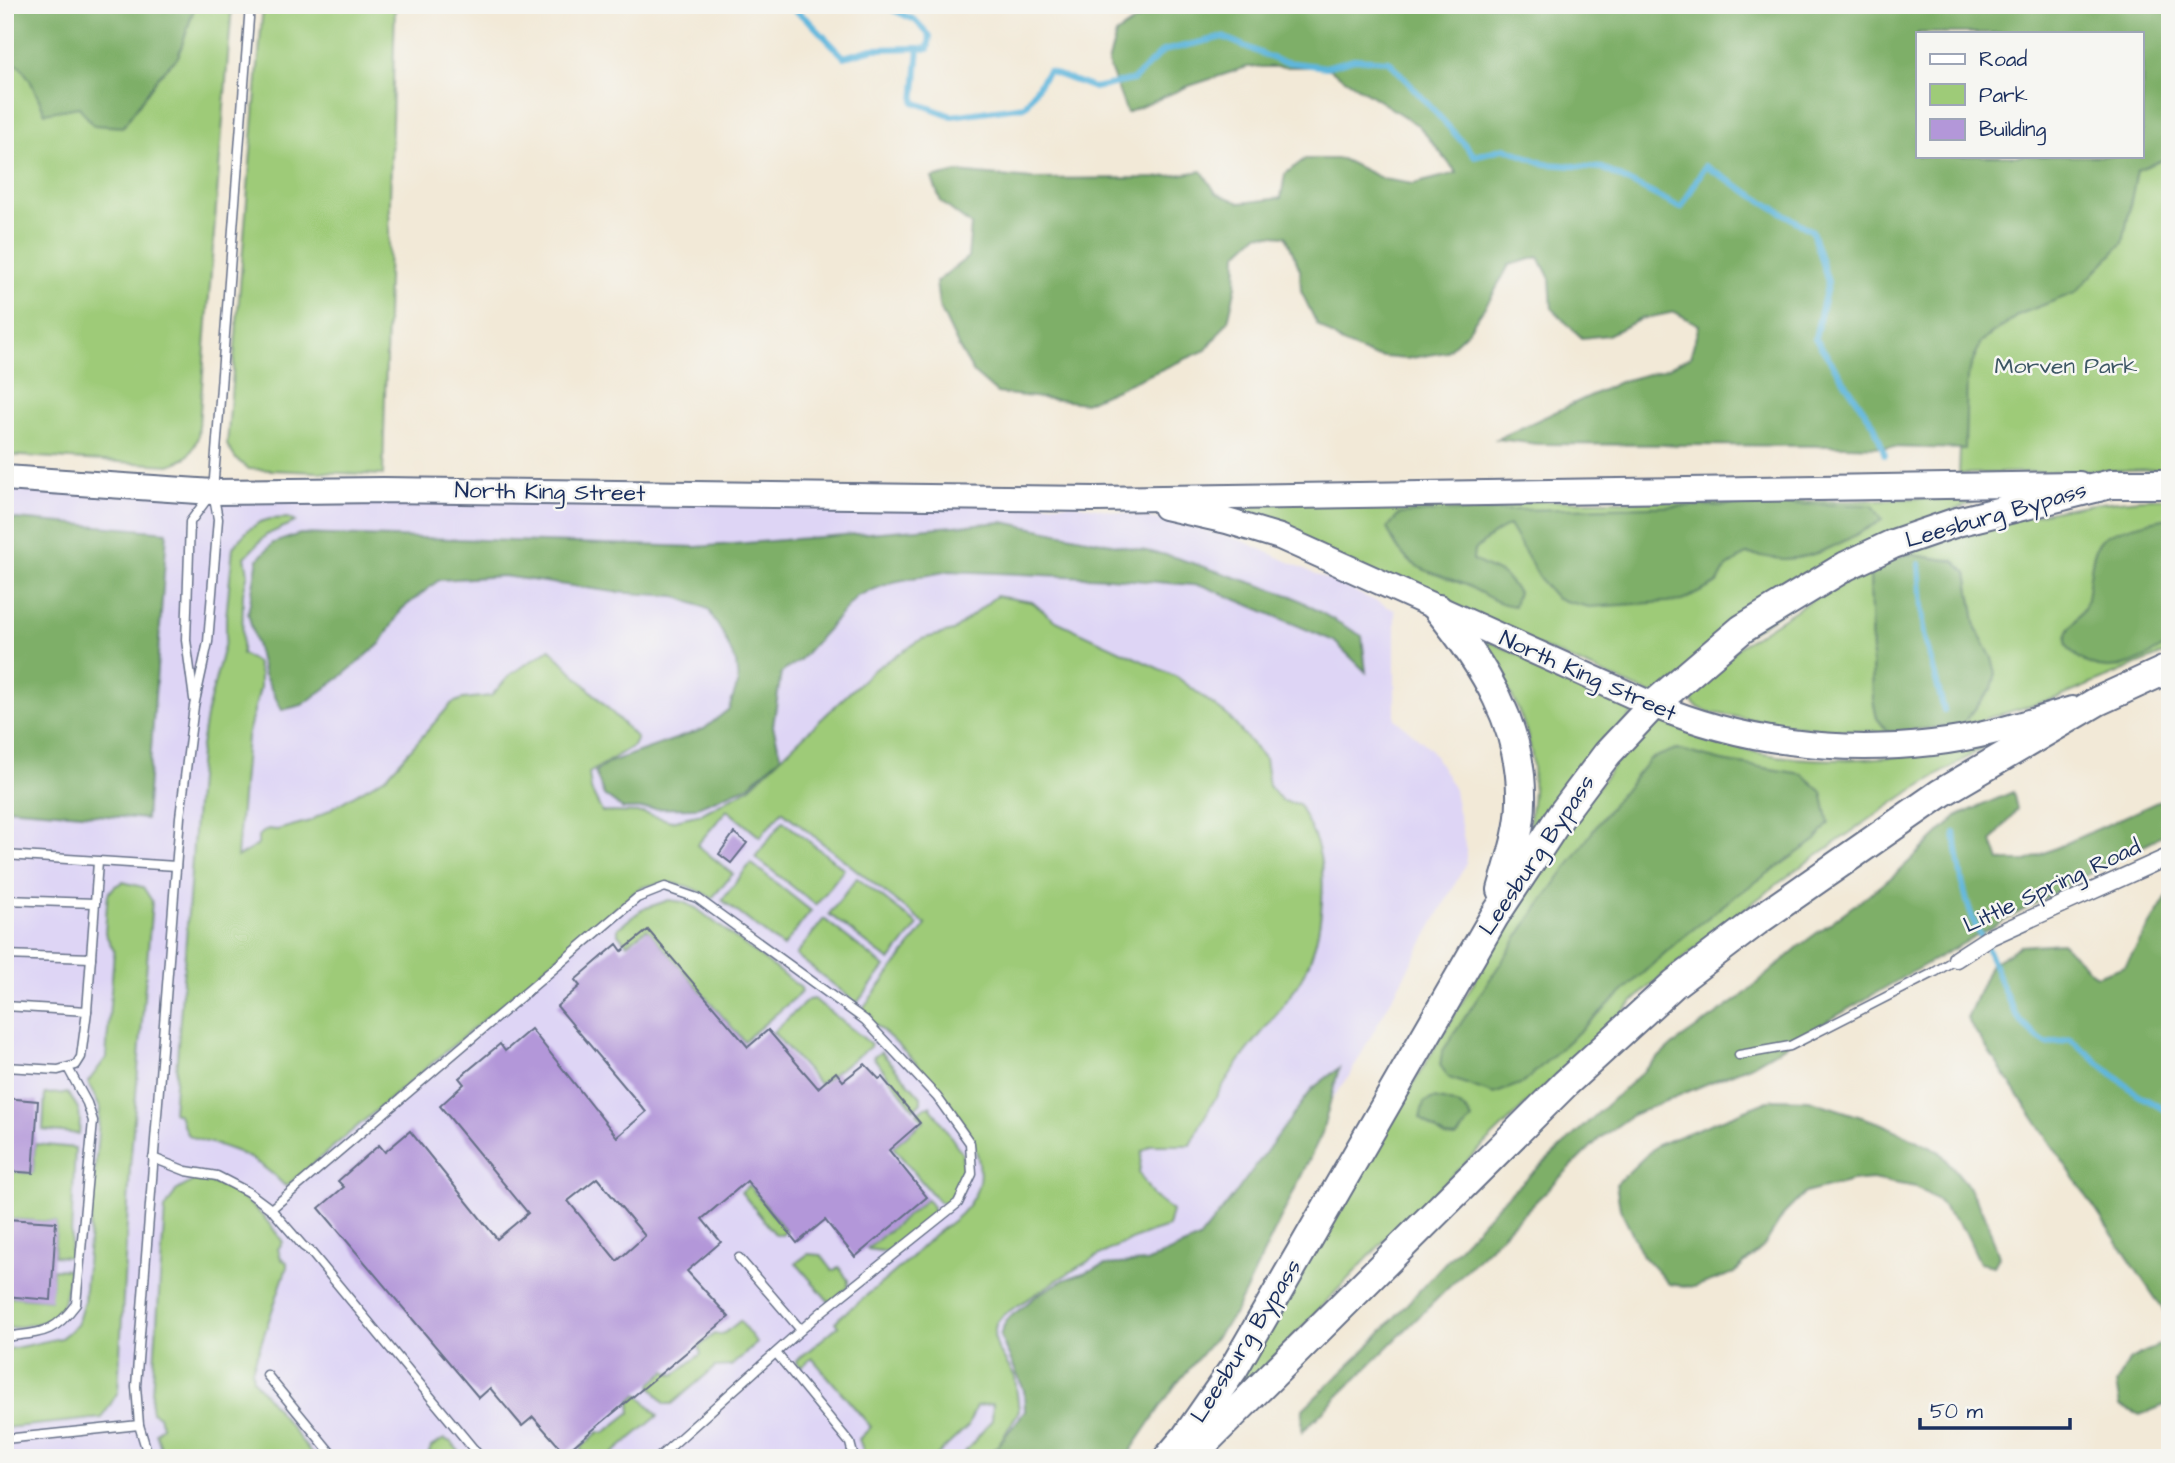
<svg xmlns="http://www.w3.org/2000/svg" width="2175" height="1463" viewBox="0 0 2175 1463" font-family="'Architects Daughter',sans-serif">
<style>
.built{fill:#ded5f5}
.green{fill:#9ecb78;stroke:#5c7d6b;stroke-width:2}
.forest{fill:#7eaf68;stroke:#4c6f63;stroke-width:2;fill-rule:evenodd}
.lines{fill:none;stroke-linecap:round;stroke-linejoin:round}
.stream{stroke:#5fb6dc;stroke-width:6}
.building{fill:#b397d9;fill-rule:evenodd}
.lane-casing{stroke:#667088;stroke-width:11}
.street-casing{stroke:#667088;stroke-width:19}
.primary-casing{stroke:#667088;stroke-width:28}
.highway-casing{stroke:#667088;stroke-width:32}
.lane{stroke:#fff;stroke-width:8}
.street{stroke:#fff;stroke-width:16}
.primary{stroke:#fff;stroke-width:24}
.highway{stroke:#fff;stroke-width:28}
.labels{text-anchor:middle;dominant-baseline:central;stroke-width:5;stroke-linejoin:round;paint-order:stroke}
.park-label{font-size:23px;fill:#3c5664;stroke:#f6f6f2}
.street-label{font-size:23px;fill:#1b2f5e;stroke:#f6f6f2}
</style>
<rect width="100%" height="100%" fill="#f6f6f2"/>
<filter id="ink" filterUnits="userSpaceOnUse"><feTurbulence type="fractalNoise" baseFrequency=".0143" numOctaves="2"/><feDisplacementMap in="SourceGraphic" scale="14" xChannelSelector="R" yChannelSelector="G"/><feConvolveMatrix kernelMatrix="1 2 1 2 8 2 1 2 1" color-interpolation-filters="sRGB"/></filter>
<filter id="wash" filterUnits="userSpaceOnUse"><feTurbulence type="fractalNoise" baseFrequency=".00686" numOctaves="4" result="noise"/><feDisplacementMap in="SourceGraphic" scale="28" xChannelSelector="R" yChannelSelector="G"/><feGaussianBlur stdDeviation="1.57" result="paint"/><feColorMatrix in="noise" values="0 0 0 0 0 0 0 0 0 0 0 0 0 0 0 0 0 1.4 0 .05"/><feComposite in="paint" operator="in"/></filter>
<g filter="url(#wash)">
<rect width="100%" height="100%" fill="#f2e9d7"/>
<!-- built -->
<path class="built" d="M5 473 213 492 1075 504 1183 524 1243 541 1395 610V719L1430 748 1453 786 1466 850V864L1348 1078 1229 1234 1079 1394 1014 1458H5Z"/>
<!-- green -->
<g class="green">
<path d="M5 5H232L198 437C192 454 187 460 169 465L5 455Z"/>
<path d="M263 5H395L383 475 249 469 236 459 227 445Z"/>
<path d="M2170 5V469L1959 474 1972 156H2142V33Z"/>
<path d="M1919 498 1978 500 1920 524 1653 695 1200 501H1852Z"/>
<path d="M2170 498V651L2060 697 1961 726 1992 688 1981 640 1976 628 1967 573 1954 561 1906 554C1992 523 2078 499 2170 498Z"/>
<path d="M288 518 295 522 266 535 245 557 248 573 243 593 242 654 256 662 260 675V688L247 737 237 857 258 845V836L268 829 277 830 310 821 387 776 452 703 463 699 491 696 511 674 550 649 637 738 633 746 589 773 591 790 602 812 644 813 671 821 701 814 749 788 872 671 922 639 953 631 996 596 1032 602 1054 620 1177 677 1228 716 1265 759 1269 786 1282 801 1299 804C1305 818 1314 833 1318 848 1328 884 1321 944 1302 977 1285 1007 1262 1031 1242 1058 1221 1085 1205 1115 1190 1145H1151L1142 1152 1139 1173 1153 1196 1172 1211 1168 1227C1106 1244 1057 1281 1003 1315L996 1324 994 1336 998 1349 1015 1377 1019 1411 997 1447 989 1452 960 1458 992 1420 993 1404 976 1406 968 1426 934 1458H866L859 1439 871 1427 812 1358 801 1367 796 1363V1361L838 1326 835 1322 840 1317C859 1301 879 1286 898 1269 910 1259 921 1247 933 1236 950 1222 963 1216 974 1196 1005 1139 900 1044 860 1012L926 925 782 811 760 837 727 810 697 845 733 874 712 898C687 883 669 879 640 888L289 1184 285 1186C268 1168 247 1154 224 1147 211 1142 199 1142 187 1134L179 1115 173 1112 200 752 206 716 226 638V618L233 547 248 530 260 522 270 519Z"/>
<path d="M1870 570 1873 700 1877 718 1888 732C1834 731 1789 727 1736 717 1723 714 1706 714 1695 705 1690 701 1689 697 1689 691L1740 646 1816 597Z"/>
<path d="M1475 635 1637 707 1525 856C1528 827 1535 797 1533 768 1530 718 1501 676 1475 635Z"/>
<path d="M1657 720C1672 720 1688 730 1702 735 1721 743 1744 750 1764 754 1837 767 1915 755 1988 745L1905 795 1800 867 1717 930 1643 992 1383 1242 1192 1443 1317 1245 1545 863 1593 793 1618 760Z"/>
<path d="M783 821 844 869 816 905 755 857Z"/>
<path d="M751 863 811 911 783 947 722 900Z"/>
<path d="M857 878 918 925 890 961 829 914Z"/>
<path d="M123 882 143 887 152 901 130 1167 118 1392 102 1418 5 1428V1350L61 1338 77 1325 84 1301 100 1108 88 1082 106 1058 114 951 105 933 107 903 108 894 115 886Z"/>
<path d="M669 900 683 902 696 908 801 988 802 992 744 1041 647 929 627 944 618 934V928L643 909Z"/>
<path d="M824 919 885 967 857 1003 796 955Z"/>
<path d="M814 999 871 1044 870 1047 819 1084 773 1032 808 1000Z"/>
<path d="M881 1052 921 1097V1102L914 1109 873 1057Z"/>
<path d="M67 1093C81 1109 81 1113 79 1134L43 1130 45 1094Z"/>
<path d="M930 1106 962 1153 963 1168 954 1196 946 1203 939 1202 893 1147 924 1121 917 1113 925 1107Z"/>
<path d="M35 1144 75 1148 70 1257 54 1256 56 1222 5 1219V1171L33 1173Z"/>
<path d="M193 1181C232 1179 263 1213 283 1242L278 1249 281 1259 287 1262V1267L252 1370 253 1379 315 1458H164L156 1433 162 1426 159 1416 152 1412 151 1407 165 1209 176 1191Z"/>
<path d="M749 1185 786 1231 782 1235 775 1234 741 1192Z"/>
<path d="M927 1199 933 1207V1214L888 1252 867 1249Z"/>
<path d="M808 1254 821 1255 833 1271 839 1267 848 1280V1287L830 1303 796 1263Z"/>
<path d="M53 1269 69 1270C62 1325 57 1320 5 1329V1296L50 1300Z"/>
<path d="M740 1321 757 1343 731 1366 715 1367 672 1404H665L651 1386 652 1383 666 1371 674 1375 701 1354 699 1347 714 1334 722 1335Z"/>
<path d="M638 1394 658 1416 607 1458H575L582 1452 581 1448 598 1432 604 1433 631 1412 630 1401Z"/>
<path d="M444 1439 451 1442 465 1458H427L431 1447Z"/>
</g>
<!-- forest -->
<g class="forest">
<path d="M5 5H194L195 6 178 57 159 76 123 127 93 125 79 107 45 113 30 80 20 66 5 60Z"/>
<path d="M1160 5H2170V157L2137 170 2123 243 2075 293 2020 314 1981 342 1967 377 1965 449 1845 446 1537 444 1497 439 1622 381 1663 370 1690 357 1699 325 1675 312 1641 319 1608 335 1582 338 1552 309 1550 279 1539 257 1509 265 1491 298 1467 332 1446 352 1406 359 1373 356 1342 343 1317 324 1301 291 1300 270 1286 236 1258 234 1237 254 1236 286 1228 321 1206 350 1085 403 997 393 974 373 958 346 939 306 936 282 968 257 971 225 941 202 932 178 957 172 1032 179 1156 178 1202 171 1216 193 1240 203 1281 198 1285 174 1305 159H1342L1383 179 1413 184 1457 173 1419 126 1326 67H1247L1186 87 1127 113 1108 63 1116 34ZM1918 33H2142V156H1918Z"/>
<path d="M1782 504 1873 505 1882 520C1854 536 1818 559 1785 559 1772 559 1759 555 1746 554L1725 569 1718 583 1682 601 1589 607 1557 599 1542 582 1509 525 1493 534 1474 551 1473 560 1504 575 1518 592 1514 606C1494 604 1481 591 1463 584 1425 569 1405 571 1387 528L1400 514 1429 512Z"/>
<path d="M5 518 167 532 146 819 5 808Z"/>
<path d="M2170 518V643C2143 661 2106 681 2078 657 2073 653 2066 648 2066 640 2066 626 2083 616 2086 603 2090 587 2090 553 2100 541 2108 530 2155 520 2170 518Z"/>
<path d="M1003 522 1171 556 1292 596 1362 636 1366 672 1334 641 1204 586 1109 578 949 571 893 582 857 596 800 660 781 673 773 726 781 757 748 786 695 808 623 809 604 795 595 772 610 762 704 729 729 709 738 683 736 663 723 634 708 609 675 596 614 592 503 576 439 580 402 609 380 644 338 679 302 705 282 710 264 675 248 613 258 559 273 543 300 534 696 547Z"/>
<path d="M1906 554 1954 561 1967 573 1976 628 1992 658 1996 673 1992 688 1961 726 1888 732 1877 718 1873 700 1870 570Z"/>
<path d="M1676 749 1722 761 1802 774 1822 792 1829 823 1816 840 1730 900 1677 942 1523 1083 1494 1094 1449 1078 1440 1065 1442 1052 1531 917 1608 810 1650 759Z"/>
<path d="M2013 792 2017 809 1992 841 1999 861H2027L2162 800 2170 794V832L2119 857 1912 972 1752 1065 1634 1114 1600 1138 1302 1432 1303 1409 1361 1354 1499 1204 1671 1046 1740 998 1798 947 1896 874 1957 816Z"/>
<path d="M2170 892V1320L1967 1019 1990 965 2020 946 2062 943 2096 976 2125 966Z"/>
<path d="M1339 1068 1322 1133 1234 1315 1174 1387 1126 1458H988L1025 1411 1024 1390 1000 1336 1006 1320 1039 1294 1064 1280 1105 1265 1146 1262 1199 1239 1238 1190 1313 1088Z"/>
<path d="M1434 1098C1449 1101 1466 1105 1472 1119L1456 1138 1445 1137 1420 1118 1424 1102Z"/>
<path d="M1773 1099 1809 1100 1883 1124 1940 1152 1966 1183 1986 1218 1999 1257 1994 1266 1980 1263 1965 1231 1937 1200 1916 1187 1871 1179 1852 1181 1805 1193 1784 1214 1763 1247 1734 1273 1694 1287 1669 1284 1643 1256 1620 1209 1616 1184 1657 1145Z"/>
<path d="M2170 1339V1403L2140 1415 2120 1406 2116 1384 2129 1360Z"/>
</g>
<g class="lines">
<!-- stream -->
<g class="stream">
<path d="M788 5 809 21 844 57 873 49 919 48 914 102 952 116 1025 106 1048 71 1094 88 1133 80 1163 51 1223 37 1279 61 1326 67 1354 59 1389 61 1475 156 1505 148 1545 164 1602 168 1681 208 1705 166 1812 231 1828 282 1815 338 1874 425 1885 455"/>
<path d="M882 5 915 20 930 36 928 49 919 48"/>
<path d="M1919 564 1924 635 1944 710"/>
<path d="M1955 833C1958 863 1963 894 1974 922 1977 931 1983 938 1986 946 2005 987 2006 1018 2047 1044L2070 1039 2137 1094 2170 1113"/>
</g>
</g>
<g id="blocks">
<!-- building -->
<g class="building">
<path d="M734 833 747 843 731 863 719 854Z"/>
<path d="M648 930 748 1047 768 1030 818 1088 836 1072 843 1081 865 1064 879 1079 882 1077 920 1123 889 1150 927 1197 855 1257 825 1220 797 1243 747 1181 702 1219 721 1242 687 1271 729 1317 565 1453 533 1417 522 1426 490 1388 479 1398 319 1208 344 1187 338 1181 379 1145 385 1152 410 1131 497 1239 528 1213 440 1106 464 1084 459 1078 500 1044 505 1051 531 1029 617 1137 646 1112 557 1006 580 986 575 980 617 944 622 951ZM597 1178 645 1236 617 1261 568 1201Z"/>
<path d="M5 1098 38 1101 33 1173 5 1171Z"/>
<path d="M5 1219 56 1222 51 1300 5 1296Z"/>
</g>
</g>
</g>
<g filter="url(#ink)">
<use href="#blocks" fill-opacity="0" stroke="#667088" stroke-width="2"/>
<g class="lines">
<defs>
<g id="lane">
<path d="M194 699 186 640 190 522 210 495"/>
<path d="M5 855 176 866"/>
<path d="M5 900 95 903"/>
<path d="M5 955 91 958"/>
<path d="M5 1006 87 1011"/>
<path d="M1739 1055 1790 1046 1935 972 1956 959"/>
<path d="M5 1067 58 1070 76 1065 81 1057 87 1011 98 862"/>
<path d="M153 1158 186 1171 217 1176 248 1192 271 1209 303 1246 310 1251 481 1458"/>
<path d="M271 1209 637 898 665 887 697 898 865 1020 937 1097 970 1143 972 1174 958 1203 820 1313 658 1458"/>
<path d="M739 1258 801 1330"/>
<path d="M5 1337C41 1332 53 1335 76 1304L93 1121 87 1103 68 1068"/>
<path d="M776 1353 850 1443 854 1458"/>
<path d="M267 1375 335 1458"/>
<path d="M5 1439 139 1425"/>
<path d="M149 1458 139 1425 136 1386 180 817 194 706 208 642 218 519 213 492 250 5"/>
</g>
<path id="street" d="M1956 959 1990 937 2170 856"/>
<g id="primary">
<path d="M5 478 213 492 383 490 1095 499 2079 484"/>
<path d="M1165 507 1227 521 1280 537 1653 705C1741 742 1837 754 1932 743 1980 738 2026 723 2072 709"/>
</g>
<g id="highway">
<path d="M1438 609C1483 664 1523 727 1521 801 1521 831 1510 861 1502 890"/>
<path d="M1168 1458 1186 1437 1234 1368 1494 917 1562 814 1607 754 1653 705 1742 629 1846 566 1893 544 1957 522 2111 484H2170"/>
<path d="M1189 1458 1566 1083 1674 984 1757 921 1941 793 2098 701 2170 668"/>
</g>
</defs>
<!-- lane casing -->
<use href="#lane" class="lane-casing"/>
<!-- street casing -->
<use href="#street" class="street-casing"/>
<!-- primary casing -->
<use href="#primary" class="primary-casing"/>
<!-- highway casing -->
<use href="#highway" class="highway-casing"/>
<!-- lane -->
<use href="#lane" class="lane"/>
<!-- street -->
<use href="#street" class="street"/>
<!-- primary -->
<use href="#primary" class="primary"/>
<!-- highway -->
<use href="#highway" class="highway"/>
</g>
</g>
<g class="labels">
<!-- park labels -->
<g class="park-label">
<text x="2066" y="366">Morven Park</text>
</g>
<!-- street labels -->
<g class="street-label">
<text transform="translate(550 492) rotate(1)">North King Street</text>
<text transform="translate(1996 515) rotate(-16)">Leesburg Bypass</text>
<text transform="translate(1588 676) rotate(24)">North King Street</text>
<text transform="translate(1537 855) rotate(-56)">Leesburg Bypass</text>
<text transform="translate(2052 886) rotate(-25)">Little Spring Road</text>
<text transform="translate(1246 1341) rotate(-58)">Leesburg Bypass</text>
</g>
</g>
<!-- margin -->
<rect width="2175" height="1463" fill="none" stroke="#f6f6f2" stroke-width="28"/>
<!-- legend -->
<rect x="1916" y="32" width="228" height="126" fill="#f6f6f2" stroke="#9ea6b7" stroke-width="2"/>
<rect x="1930" y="54" width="35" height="10" fill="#ffffff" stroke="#9ea6b7" stroke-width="2"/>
<text x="1979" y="66" font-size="21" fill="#1b2f5e">Road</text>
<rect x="1930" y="84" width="35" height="21" fill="#9ecb78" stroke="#9ea6b7" stroke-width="2"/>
<text x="1979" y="102" font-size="21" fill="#1b2f5e">Park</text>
<rect x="1930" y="119" width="35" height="21" fill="#b397d9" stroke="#9ea6b7" stroke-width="2"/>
<text x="1979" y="136" font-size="21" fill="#1b2f5e">Building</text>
<!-- scale -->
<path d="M1920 1418v10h150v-10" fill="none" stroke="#1b2f5e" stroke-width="3.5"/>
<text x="1930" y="1418" font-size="21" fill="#1b2f5e" stroke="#f6f6f2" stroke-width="5" paint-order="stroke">50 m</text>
</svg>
